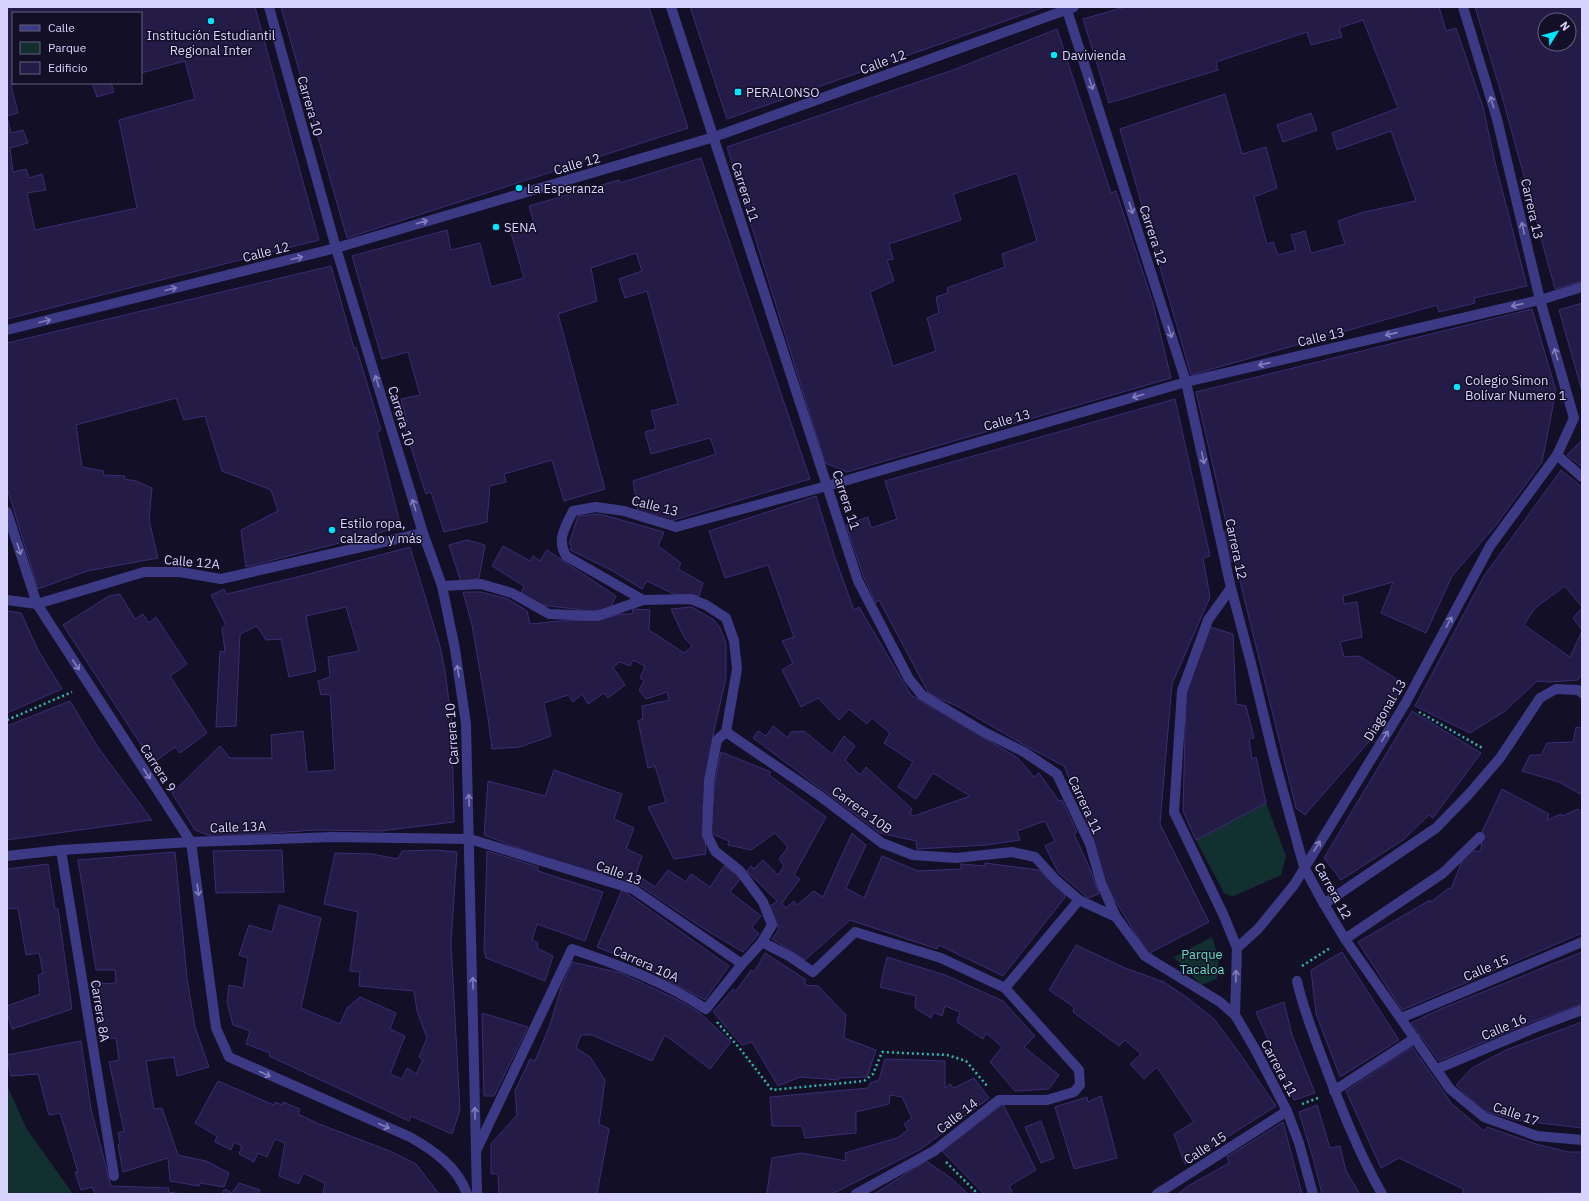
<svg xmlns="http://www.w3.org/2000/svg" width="1589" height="1201" viewBox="0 0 1589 1201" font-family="'IBM Plex Sans',sans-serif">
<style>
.green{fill:#12302f}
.building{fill:#241b47;stroke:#3b2d73;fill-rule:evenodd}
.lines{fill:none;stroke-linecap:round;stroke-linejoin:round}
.path{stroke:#2fb8b0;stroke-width:2.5;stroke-dasharray:2 3;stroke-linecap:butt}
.minor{stroke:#3d3a85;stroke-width:10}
.tertiary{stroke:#3d3a85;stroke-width:10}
.oneway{stroke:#837fbc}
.poi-dot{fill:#00e5ff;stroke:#130f26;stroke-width:1.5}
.labels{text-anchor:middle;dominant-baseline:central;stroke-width:3;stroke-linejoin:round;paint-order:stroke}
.poi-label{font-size:13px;fill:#d9d4ff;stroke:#130f26;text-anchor:start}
.street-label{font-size:13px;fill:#d9d4ff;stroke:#130f26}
.park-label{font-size:13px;fill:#5fe0c0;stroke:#130f26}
</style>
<rect width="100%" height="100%" fill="#130f26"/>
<!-- green -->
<g class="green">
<path d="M1266 803 1286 856 1281 875 1232 897 1224 893 1196 840Z"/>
<path d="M1212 937 1219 959 1217 979 1201 985 1174 957Z"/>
<path d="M7 1085 26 1128 73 1194H7Z"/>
</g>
<!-- building -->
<g class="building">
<path d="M7 7H255L319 240 7 319V117L11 133 23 130 28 143 10 148 13 172 26 169 29 178 42 174 46 190 27 193 35 230 137 208 119 120 195 99 185 61 141 73V13H13V83H18L11 85 18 113 7 116Z"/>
<path d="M281 7H649L688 128 347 238Z"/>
<path d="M690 7H1045L727 119Z"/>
<path d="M1125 7H1439L1446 31 1456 28 1483 107 1495 162 1527 286 1474 298 1475 303 1439 312 1437 305 1191 375 1120 129 1225 94 1242 154 1266 147 1277 188 1254 197 1267 244 1273 242 1278 255 1296 250 1291 235 1305 231 1311 253 1345 244 1338 221 1364 212 1416 201 1391 131 1337 150 1332 133 1398 108 1363 20 1339 28 1342 37 1311 45 1307 32 1216 62 1218 70 1109 103 1083 19Z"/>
<path d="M1475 7H1582V281L1555 289 1500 89ZM1545 20H1569V44H1545Z"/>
<path d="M1057 29 1111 193 1116 191 1153 303 1171 378 847 472 825 463 727 147 953 70ZM1017 173 1037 241 1002 254 1005 267 947 288 948 293 936 297 939 313 927 318 936 351 893 366 870 292 894 281 887 260 893 259 889 244 961 220 953 194Z"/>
<path d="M92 83H111L114 92 97 97Z"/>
<path d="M1311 113 1317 130 1283 142 1277 125Z"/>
<path d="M701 158 810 479 671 521 638 512 633 481 716 454 710 438 651 454 645 432 656 429 651 411 678 404 647 291 625 298 619 279 642 271 636 253 591 268 597 301 558 314 605 489 564 501 552 460 504 474 506 482 490 486 487 522 444 532 431 492 426 494 403 423 407 422 401 399 420 395 408 352 382 359 352 256 447 230 451 250 480 243 491 287 524 278 511 233 535 227 529 206 619 180 620 183Z"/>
<path d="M331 266 354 348 356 347 381 430 377 432 401 527 246 567 241 530 278 511 271 490 222 471 205 416 184 420 176 398 76 425 82 467 104 471 103 475 125 476 124 479 136 481 152 488 149 520 158 558 87 571 38 589 7 488V343Z"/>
<path d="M1582 303V391L1559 310Z"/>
<path d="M1532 309 1556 391 1542 462 1496 525 1452 576 1426 633 1381 613 1393 582 1343 596 1344 604 1357 602 1362 637 1340 642 1344 657 1359 656 1403 683 1380 729 1305 815 1296 808 1235 561 1230 562 1224 532 1228 531 1196 392Z"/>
<path d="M1175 399 1210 556 1203 558 1210 597 1172 684 1160 824 1209 922 1148 954 1102 879 1087 823 1064 766 1024 745 959 707 929 694 879 600 876 603 864 578 846 525 868 517 871 528 897 519 885 481Z"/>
<path d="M1582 440V467L1567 455Z"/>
<path d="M1561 470 1582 487V607L1565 586 1535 608 1524 625 1570 657 1582 631V677L1580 676 1578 680 1550 682 1537 681 1505 711 1470 733 1415 706 1484 576Z"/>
<path d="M816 496 834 555 854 610 859 607 911 695 1018 758 1034 777 1039 773 1059 801 1062 800 1077 832 1074 834 1090 869 1099 894 1088 898 1058 872 1045 846 1055 841 1045 821 1017 831 1020 840 986 845 917 849 916 841 880 833 753 738 758 731 766 736 773 726 788 738 791 732 804 731 832 754 844 736 855 746 845 760 860 775 866 767 912 809 910 814 914 816 970 796 933 773 916 799 898 787 913 762 884 743 890 733 872 718 867 724 849 709 839 720 818 698 801 707 782 670 793 663 782 641 794 637 768 565 725 578 709 531Z"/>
<path d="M600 514 664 532 658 546 681 563 678 569 703 583 699 596 676 595 647 581 642 589 611 570 570 550 572 546 569 544 578 516Z"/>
<path d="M467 540 485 545 479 578 461 582 449 545Z"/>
<path d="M503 546 530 561 533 556 540 561 547 550 616 596 610 609 591 611 542 605 521 593 524 586 492 566Z"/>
<path d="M410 547 440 646 445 671 452 725 454 822 381 831 316 830 213 837 195 830 172 793 220 746 230 758H272L271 735 303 731 307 772 335 770 330 694 321 695 318 681 330 677 328 657 359 651 346 607 306 616 316 671 289 677 281 639 266 640 257 626 240 634 236 726 216 727 220 651 225 652 222 628 226 625 211 595 224 589 227 594 305 575Z"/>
<path d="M463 592H481L508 599 527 611 530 624 560 621 600 620 620 614H632L633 609 650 610 649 630 684 653 692 646 684 637 671 609 692 607 714 620 720 628 726 643V678L714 730 703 807 706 854 674 859 648 807 666 802 655 766 648 768 638 721 643 719 642 706 669 700 667 692 646 699 639 690 644 681 640 678 645 666 633 660 630 666 620 662 613 667 625 685 608 698 604 693 588 704 582 694 573 702 568 695 544 703 551 736 520 747 492 749 488 718 472 625Z"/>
<path d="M120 594 135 619 143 614 149 623 156 617 187 664 170 676 207 733 180 753 175 747 153 763 63 625 109 596Z"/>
<path d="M1582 608V630L1573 618Z"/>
<path d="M7 611 21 613 38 650 62 689 7 713Z"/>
<path d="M1210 627 1233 634 1236 704 1246 706 1254 738 1249 739 1252 759 1256 757 1266 803 1196 840 1183 811 1186 694Z"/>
<path d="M70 701 97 746 152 820 7 840V726Z"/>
<path d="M1412 711 1481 753 1433 818 1429 815 1403 840 1341 880 1324 858Z"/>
<path d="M1576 727 1582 728V795L1559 782 1522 771 1530 755H1541L1547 743 1573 742Z"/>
<path d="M721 752 771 772 769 775 826 817 794 875 800 879 782 903 786 908 794 901 797 905 814 891 823 897 852 833 866 845 846 888 864 898 882 856 918 871 961 869V864L985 866V863L1039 870 1066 896 1003 976 939 945 937 949 850 920 805 960 772 939 779 929 770 906 777 901 747 871 751 866 754 869 763 860 778 875 784 866 779 859 788 847 775 833 751 850 728 845 729 841 710 833 715 781Z"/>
<path d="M554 770 622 794 614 819 634 828 626 849 642 856 636 874 655 887 668 870 686 882 691 874 710 887 724 866 741 878 730 892 761 916 752 927 759 934 743 952 706 930 633 881 586 870 537 855 484 835 488 781 545 796Z"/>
<path d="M1502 789 1549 814 1547 820 1561 814 1562 816 1578 809 1582 815V933L1402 1010 1358 942 1430 900 1431 902 1449 888 1451 889 1466 851H1481L1482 832Z"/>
<path d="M282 850 284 892 216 893 213 851Z"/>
<path d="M436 850 457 852 451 943 460 1110 452 1134 411 1116 409 1121 269 1056 270 1053 246 1044 250 1031 233 1025 227 1002 229 985 243 988 248 958 239 955 249 925 272 932 279 905 321 918 301 1008 340 1024 347 1008 360 997 396 1013 390 1029 405 1036 390 1074 402 1079 407 1068 416 1074 423 1060 419 1057 427 1038 417 1011 414 991 359 986 360 972 350 971 358 912 324 904 335 853 372 854 398 859 402 851Z"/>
<path d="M487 851 538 867V871L603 892 585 941 537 924 532 940 538 943 537 948 553 956 545 981 486 958 484 950Z"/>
<path d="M175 852 187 978 195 1027 209 1067 177 1076 174 1057 146 1061 154 1109 162 1108 178 1155 206 1161 229 1173 224 1187 200 1183 199 1186 170 1181 168 1158 123 1172 118 1145 120 1144 118 1133 124 1131 109 1062 119 1060 116 1038 102 1039 95 984 116 983 115 970H96L78 860Z"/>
<path d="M48 864 55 909H58L72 1009 12 1029 7 1013V1006L40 994 38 975 43 973 39 953 26 955 18 908 7 909V869Z"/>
<path d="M622 890 729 966 705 1000 631 961 597 947Z"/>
<path d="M1076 945 1125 968 1164 982 1189 999 1214 1019 1240 1054 1276 1106 1185 1164 1174 1134 1194 1122 1157 1067 1144 1079 1130 1064 1141 1054 1125 1040 1119 1046 1073 1012 1074 1007 1049 990Z"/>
<path d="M1342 952 1399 1040 1340 1077 1316 1014 1311 970Z"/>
<path d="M1582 952V1004L1534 1021 1439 1061 1411 1023 1438 1010Z"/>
<path d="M765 953 805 979V985L818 986 846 1015 844 1038 876 1050 867 1077 840 1078 838 1080 800 1077 778 1086 752 1042 742 1045 713 1012 733 989 736 991 751 970 754 972Z"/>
<path d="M887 957 945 975 1003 1001 1035 1036 1024 1047 1059 1075 1049 1089 1015 1091 990 1062 1002 1047 986 1033 983 1039 957 1022 960 1012 945 1006 942 1016 934 1012 931 1018 915 1008 916 996 880 987Z"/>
<path d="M572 962 621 973 680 1001 699 1012 731 1042 710 1069 665 1035 652 1061 592 1035H581L576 1048 590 1057 605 1080 599 1124 609 1129 597 1194H499L498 1174H491V1144L517 1115 515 1091 530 1059 535 1061 550 1025 561 988Z"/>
<path d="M1284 1002 1292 1035 1315 1093 1294 1100 1256 1012Z"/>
<path d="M482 1013 528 1027 494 1096H484Z"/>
<path d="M1582 1022V1128L1515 1120 1484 1111 1456 1085 1472 1068 1506 1050Z"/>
<path d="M81 1041 91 1109 111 1186 169 1188 168 1192 182 1194H95L92 1187 81 1190 75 1172H78L60 1113 49 1115 38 1074 11 1076 7 1057V1055Z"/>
<path d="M1412 1047 1452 1104 1484 1131 1487 1127 1536 1144 1568 1152H1582V1193L1463 1194V1189L1399 1158 1381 1168 1346 1091Z"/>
<path d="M885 1059 945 1061V1088L950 1084 954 1088 974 1078 989 1098 921 1149 832 1194H765L767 1192 772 1158 802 1153 846 1161 845 1153 897 1138 908 1130 904 1124 912 1118 902 1097 890 1095 889 1104 856 1112V1133L805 1138 802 1126H772L770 1097 868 1088 870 1083 879 1080Z"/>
<path d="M218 1081 274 1105 275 1102 282 1105 283 1102 300 1109 298 1114 319 1124 390 1151 416 1164 439 1194H323L325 1183 303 1173 299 1184 279 1176 285 1143 275 1139 267 1157 258 1153 254 1162 239 1154 242 1146 234 1142 231 1150 215 1142 217 1136 195 1123Z"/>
<path d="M1101 1096 1117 1158 1074 1169 1055 1107 1087 1097 1088 1102Z"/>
<path d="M1003 1104 1036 1170 1009 1186 1012 1191 1009 1194H984L942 1151Z"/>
<path d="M1317 1105 1330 1148 1340 1146 1346 1171 1360 1194H1322L1313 1158 1299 1112Z"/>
<path d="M1041 1121 1054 1158 1041 1163 1025 1127Z"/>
<path d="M1283 1122 1302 1194H1178L1188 1186 1229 1163 1227 1157Z"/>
<path d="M926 1161 951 1178 968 1194H874Z"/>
<path d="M239 1183 260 1190 258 1194H221L225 1189 232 1193Z"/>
</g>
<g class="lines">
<!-- path -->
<g class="path">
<path d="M1419 712 1484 749"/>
<path d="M7 720 72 692"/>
<path d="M1302 966 1330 948"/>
<path d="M717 1022 741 1050 772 1090 864 1081 873 1074 882 1052 947 1055 966 1061 988 1087"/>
<path d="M1302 1104 1318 1098"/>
<path d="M946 1162 978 1194"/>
</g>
<!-- minor -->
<g class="minor">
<path d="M671 7 858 581 909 679 922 695 984 732 1024 752 1057 774 1090 844 1101 883 1116 917"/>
<path d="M1066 7 1186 382 1231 588 1252 667 1274 758 1304 867 1324 904 1345 939 1450 1089 1484 1117 1537 1136 1582 1140"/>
<path d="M7 330 336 248 714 137 1074 7"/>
<path d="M1557 455 1582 477"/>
<path d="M7 512 37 604 191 842 216 1028 229 1057 410 1137C433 1150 458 1167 467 1194"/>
<path d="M442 586 481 584 512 593 549 614 597 616 643 600 691 599 706 605 726 618 734 641 737 669 726 732 717 740 709 781 707 835 715 851 740 871 763 902 772 925 762 942 742 964 706 1009C665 982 619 965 572 949L476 1151"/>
<path d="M1231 588 1208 620 1182 691 1174 812 1223 914 1237 948"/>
<path d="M7 600 37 604 144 572H180L221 579 423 533"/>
<path d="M643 600 566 556C556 539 566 526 573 511L596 507 624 511 676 527 827 486 1186 382 1540 300 1582 287"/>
<path d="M726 732 820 796 882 843 913 855 956 858 1012 852 1035 857 1056 880 1079 900 1116 917 1145 956 1220 1002 1235 1015 1255 1049 1287 1111 1299 1143 1313 1194"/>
<path d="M61 850 114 1176"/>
<path d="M7 856 61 850 191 842 333 837 470 839 633 889 742 964"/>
<path d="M1324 904 1436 828 1469 794 1500 758 1540 698 1556 689 1578 690 1582 693"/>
<path d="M1345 939 1443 873 1480 837"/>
<path d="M762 942 789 956 813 972 855 932 941 958 1005 988 1079 1070 1080 1085 1074 1092 1047 1100H999L934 1151 856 1194"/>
<path d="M1297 981C1303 1008 1313 1034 1323 1060 1340 1105 1358 1152 1382 1194"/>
<path d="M1005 988 1079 900"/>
<path d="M1235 1015 1237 948 1258 929 1294 885 1405 704 1490 546 1557 455 1574 418 1540 300 1497 119 1463 7"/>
<path d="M1401 1018 1582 942"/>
<path d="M1437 1069 1539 1026 1582 1010"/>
<path d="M1334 1091 1415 1038"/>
<path d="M1157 1194 1287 1111"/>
</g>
<!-- tertiary -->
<path class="tertiary" d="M269 7 336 248 423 533 442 586 455 649 466 724 477 1194"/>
</g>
<!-- one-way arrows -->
<defs><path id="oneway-shaft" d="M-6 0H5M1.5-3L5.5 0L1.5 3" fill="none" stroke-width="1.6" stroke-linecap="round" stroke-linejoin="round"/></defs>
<g class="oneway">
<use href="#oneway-shaft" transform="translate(1091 84) rotate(72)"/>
<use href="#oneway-shaft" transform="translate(1492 102) rotate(-107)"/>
<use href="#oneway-shaft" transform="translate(1131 208) rotate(72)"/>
<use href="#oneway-shaft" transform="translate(422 222) rotate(-16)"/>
<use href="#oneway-shaft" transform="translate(1523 228) rotate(-103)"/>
<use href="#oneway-shaft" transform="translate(297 258) rotate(-14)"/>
<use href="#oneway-shaft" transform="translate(171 289) rotate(-14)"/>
<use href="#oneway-shaft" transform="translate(1517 305) rotate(167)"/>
<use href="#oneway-shaft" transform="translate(45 321) rotate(-14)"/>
<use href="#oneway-shaft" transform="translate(1170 332) rotate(72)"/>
<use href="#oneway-shaft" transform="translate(1391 334) rotate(167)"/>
<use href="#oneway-shaft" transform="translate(1556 354) rotate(-106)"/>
<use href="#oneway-shaft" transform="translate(1264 364) rotate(167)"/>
<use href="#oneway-shaft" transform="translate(377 381) rotate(-107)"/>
<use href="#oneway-shaft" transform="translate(1138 396) rotate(164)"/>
<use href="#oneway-shaft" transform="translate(1203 458) rotate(78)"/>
<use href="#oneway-shaft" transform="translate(414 505) rotate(-107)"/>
<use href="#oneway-shaft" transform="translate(19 549) rotate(72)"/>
<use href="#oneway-shaft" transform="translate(1449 622) rotate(-62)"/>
<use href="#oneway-shaft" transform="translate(76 665) rotate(57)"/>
<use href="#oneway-shaft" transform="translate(458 671) rotate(-99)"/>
<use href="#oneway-shaft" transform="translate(1385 736) rotate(-58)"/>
<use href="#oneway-shaft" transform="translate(147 774) rotate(57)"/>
<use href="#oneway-shaft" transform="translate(469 800) rotate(-92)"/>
<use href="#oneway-shaft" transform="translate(1317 846) rotate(-58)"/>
<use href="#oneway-shaft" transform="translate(198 890) rotate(82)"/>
<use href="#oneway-shaft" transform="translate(1236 976) rotate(-88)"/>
<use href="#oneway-shaft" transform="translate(473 983) rotate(-91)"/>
<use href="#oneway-shaft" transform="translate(265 1074) rotate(24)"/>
<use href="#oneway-shaft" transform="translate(475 1113) rotate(-91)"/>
<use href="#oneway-shaft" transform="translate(384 1126) rotate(24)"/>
</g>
<!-- markers -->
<g class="poi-dot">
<circle cx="211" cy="21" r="4"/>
<circle cx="1054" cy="55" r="4"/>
<rect x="734" y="88" width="8" height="8" rx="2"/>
<circle cx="519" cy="188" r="4"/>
<circle cx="496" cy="227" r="4"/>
<circle cx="1457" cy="387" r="4"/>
<circle cx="332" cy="530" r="4"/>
</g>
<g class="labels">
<!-- poi labels -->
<g class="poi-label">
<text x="211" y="35" text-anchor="middle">Institución Estudiantil<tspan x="211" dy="15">Regional Inter</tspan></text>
<text x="1062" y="55">Davivienda</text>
<text x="746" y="92">PERALONSO</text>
<text x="527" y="188">La Esperanza</text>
<text x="504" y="227">SENA</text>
<text x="1465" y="380">Colegio Simon<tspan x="1465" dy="15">Bolívar Numero 1</tspan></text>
<text x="340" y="523">Estilo ropa,<tspan x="340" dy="15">calzado y más</tspan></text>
</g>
<!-- street labels -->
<g class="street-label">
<text transform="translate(883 62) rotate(-20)">Calle 12</text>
<text transform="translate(310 106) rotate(74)">Carrera 10</text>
<text transform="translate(577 164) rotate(-16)">Calle 12</text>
<text transform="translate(745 192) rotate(72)">Carrera 11</text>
<text transform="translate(1532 209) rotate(77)">Carrera 13</text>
<text transform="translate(1153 235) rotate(72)">Carrera 12</text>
<text transform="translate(266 252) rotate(-14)">Calle 12</text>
<text transform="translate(1321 337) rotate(-13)">Calle 13</text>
<text transform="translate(401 416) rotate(73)">Carrera 10</text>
<text transform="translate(1007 420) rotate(-16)">Calle 13</text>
<text transform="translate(846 500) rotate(72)">Carrera 11</text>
<text transform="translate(655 506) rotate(14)">Calle 13</text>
<text transform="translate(1236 549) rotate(78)">Carrera 12</text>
<text transform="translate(192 562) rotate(5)">Calle 12A</text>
<text transform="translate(1385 710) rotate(-59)">Diagonal 13</text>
<text transform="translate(452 734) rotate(-94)">Carrera 10</text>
<text transform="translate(158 768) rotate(57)">Carrera 9</text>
<text transform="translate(1085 805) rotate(65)">Carrera 11</text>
<text transform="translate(862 810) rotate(36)">Carrera 10B</text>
<text transform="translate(238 827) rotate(-2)">Calle 13A</text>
<text transform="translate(619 873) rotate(20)">Calle 13</text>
<text transform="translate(1333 891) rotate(61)">Carrera 12</text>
<text transform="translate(646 964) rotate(24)">Carrera 10A</text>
<text transform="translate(1486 968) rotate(-23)">Calle 15</text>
<text transform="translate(100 1011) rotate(81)">Carrera 8A</text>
<text transform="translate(1504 1027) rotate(-23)">Calle 16</text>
<text transform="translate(1279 1068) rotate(62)">Carrera 11</text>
<text transform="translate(1516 1114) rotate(19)">Calle 17</text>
<text transform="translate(957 1116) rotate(-38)">Calle 14</text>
<text transform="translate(1205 1148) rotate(-33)">Calle 15</text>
</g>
<!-- park labels -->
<g class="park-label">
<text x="1202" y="954">Parque<tspan x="1202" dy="15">Tacaloa</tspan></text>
</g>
</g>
<!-- border -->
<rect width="1589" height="1201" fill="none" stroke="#d9d4ff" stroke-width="16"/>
<!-- legend -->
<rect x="12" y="12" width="130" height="72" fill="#130f26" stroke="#625e7d"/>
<rect x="20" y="25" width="20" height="6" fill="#3d3a85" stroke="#625e7d"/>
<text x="48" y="32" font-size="12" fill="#d9d4ff">Calle</text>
<rect x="20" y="42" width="20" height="12" fill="#12302f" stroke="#625e7d"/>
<text x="48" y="52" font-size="12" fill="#d9d4ff">Parque</text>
<rect x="20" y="62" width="20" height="12" fill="#241b47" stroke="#625e7d"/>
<text x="48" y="72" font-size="12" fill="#d9d4ff">Edificio</text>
<!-- north arrow -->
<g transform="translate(1557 32) rotate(53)"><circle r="19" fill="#130f26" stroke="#625e7d"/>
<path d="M0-3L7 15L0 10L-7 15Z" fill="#00e5ff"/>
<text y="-6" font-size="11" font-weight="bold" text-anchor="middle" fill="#d9d4ff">N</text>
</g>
</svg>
